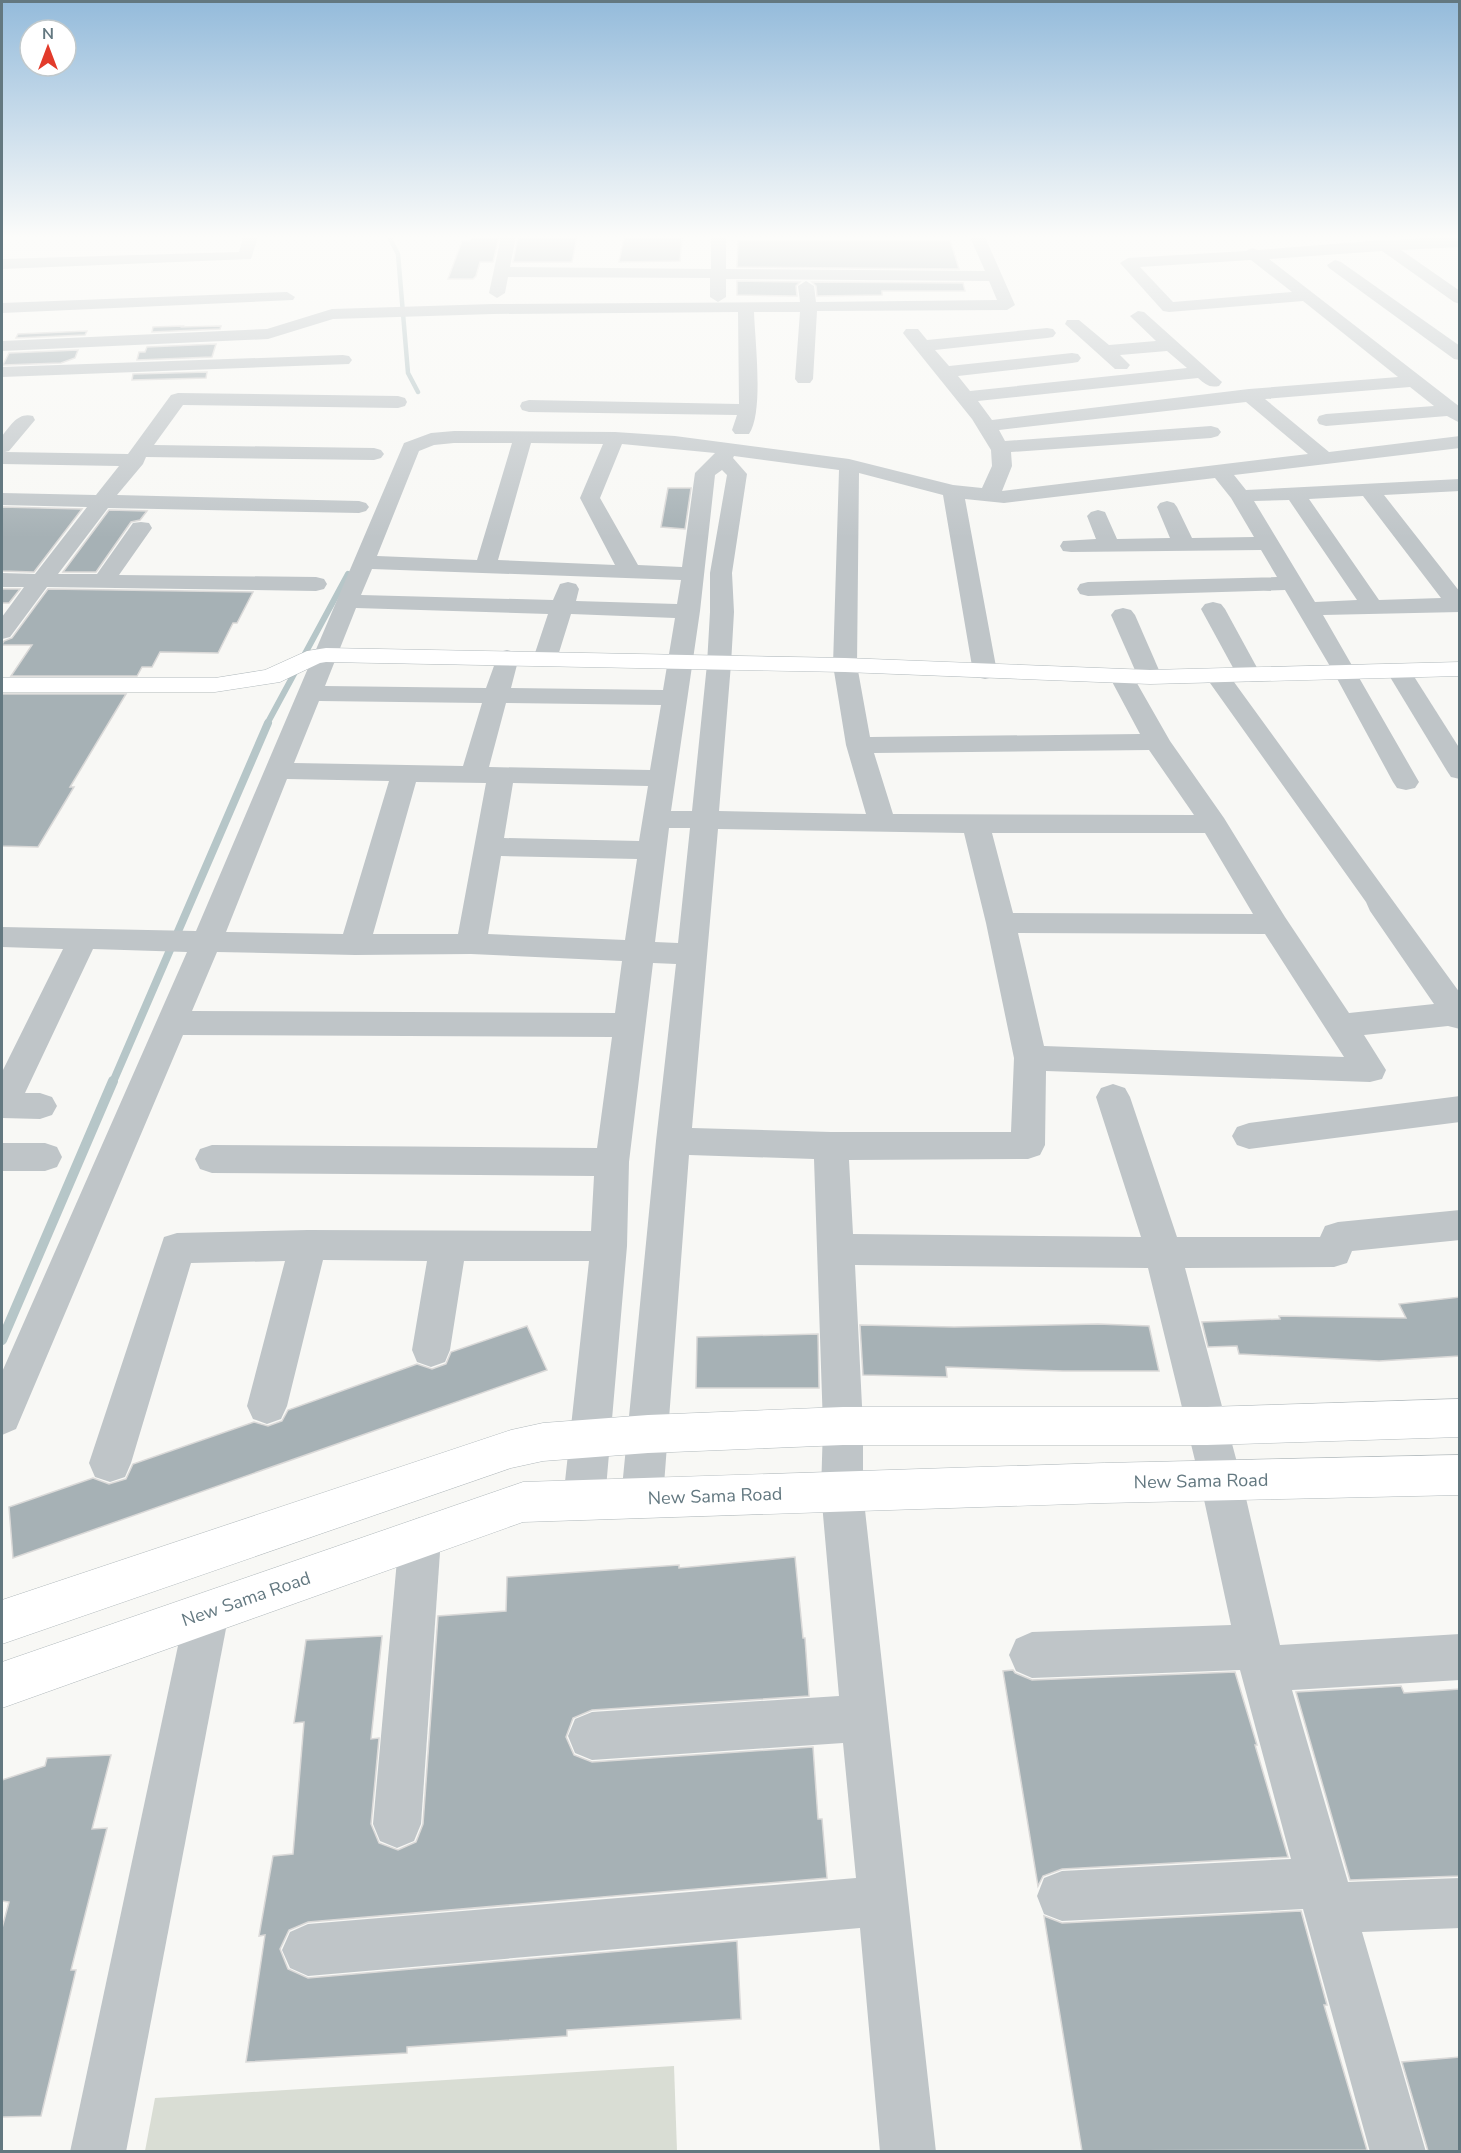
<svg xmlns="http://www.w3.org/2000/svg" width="1461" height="2153" viewBox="0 0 1461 2153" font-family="'Nunito Sans',sans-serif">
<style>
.green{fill:#d9ddd4}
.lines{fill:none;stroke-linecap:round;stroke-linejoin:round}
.stream-far3{stroke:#b6c6c8;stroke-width:4.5}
.stream-far2{stroke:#b6c6c8;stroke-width:6}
.stream-far1{stroke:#b6c6c8;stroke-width:8}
.stream{stroke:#b6c6c8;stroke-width:10}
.building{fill:#a6b1b5;stroke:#dad9d8;stroke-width:1.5}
.secondary-casing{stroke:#b1b9bc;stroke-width:1}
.street{fill:#bfc5c8;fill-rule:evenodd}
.secondary{fill:#fff;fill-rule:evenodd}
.labels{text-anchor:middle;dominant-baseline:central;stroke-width:6;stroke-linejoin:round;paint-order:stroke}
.near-street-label{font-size:18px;fill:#637880;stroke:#fff}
</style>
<rect width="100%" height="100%" fill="#f8f8f5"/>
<!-- green -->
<path class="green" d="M674 2066 677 2151H145L155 2098Z"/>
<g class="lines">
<!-- stream-far3 -->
<path class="stream-far3" d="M389 237 398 254 408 373 418 392"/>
<!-- stream-far2 -->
<path class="stream-far2" d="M267 724 348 574"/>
<!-- stream-far1 -->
<path class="stream-far1" d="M113 1082 268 723"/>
<!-- stream -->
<path class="stream" d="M2 1340 113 1081"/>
</g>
<!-- building -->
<g class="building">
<path d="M472 237H499L493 262H480L476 276 473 279H448L462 241H470Z"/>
<path d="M518 237H577L572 262H513Z"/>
<path d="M624 237 682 238 680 261 619 262Z"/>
<path d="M738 240H950L959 269 737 267Z"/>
<path d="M737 281 800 282 796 286 797 296H791L737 295Z"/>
<path d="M812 282 963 283 965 291H882V295L817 296 816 286Z"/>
<path d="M183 326 182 327 221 326 220 329 152 332 153 327Z"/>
<path d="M87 331 85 335 16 338 18 334Z"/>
<path d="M216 344 212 357 137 360 139 352H145L147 347Z"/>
<path d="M78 350 75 358 61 363 3 365 9 353Z"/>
<path d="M207 372 206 378 132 380 133 374Z"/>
<path d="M668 488H691L685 529 661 527Z"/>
<path d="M2 507 82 509 34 572 2 571Z"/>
<path d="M109 510 147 511 140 520 131 522 96 572H63Z"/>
<path d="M2 589H20L9 603H2Z"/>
<path d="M48 589 253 592 237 623H233L218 653 160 652 152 667H142L137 676H11L32 645H2L4 641 12 638Z"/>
<path d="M2 694H126L70 787H74L38 847 2 846Z"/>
<path d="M1460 1297V1356L1379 1361 1239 1354 1237 1346 1208 1347 1202 1322 1280 1319 1279 1316 1406 1318 1399 1304Z"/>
<path d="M1098 1324 1149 1326 1159 1371H1063L946 1367 947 1377 863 1375 860 1325 954 1327Z"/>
<path d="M527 1326 547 1370 13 1558 9 1507 93 1478 109 1484 126 1479 133 1464 254 1422 268 1426 282 1421 288 1410 417 1364 432 1369 446 1364 451 1352Z"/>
<path d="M818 1334 819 1388H696L697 1337Z"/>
<path d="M795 1557 803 1638H805L809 1696 592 1710 573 1718 566 1737 574 1755 592 1762 813 1747 818 1819H822L827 1878 308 1922 289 1930 280 1949 288 1969 308 1978 737 1941 741 2019 567 2030V2036L407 2047V2053L246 2062 265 1935 259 1936 273 1856 293 1854 304 1722 294 1723 306 1640 382 1636 371 1739 379 1738 371 1824 379 1843 398 1850 416 1842 423 1824 438 1616 506 1611 507 1577 679 1565V1568Z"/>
<path d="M1013 1670 1015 1673 1032 1680 1235 1672 1257 1745H1255L1288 1857 1062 1869 1043 1876 1038 1886 1003 1671Z"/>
<path d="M1401 1686 1404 1693 1460 1689V1876L1350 1880 1296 1692Z"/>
<path d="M111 1755 92 1829 107 1828 71 1970H76L41 2116 2 2117V1928L9 1902 2 1901V1780L45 1766 47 1758Z"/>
<path d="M1301 1911 1327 2005H1324L1367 2150 1082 2151 1044 1916 1062 1923Z"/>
<path d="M1460 2057V2151H1428L1402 2062Z"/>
</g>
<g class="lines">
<defs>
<g id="secondary">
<path d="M326 648 845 658 1150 670 1460 662V676L1150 684 845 672 326 662 320 663 280 682 215 692H2V678H215L265 670 307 651Z"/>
<path d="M1460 1399V1437L1207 1445H843L648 1453 543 1461 511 1468 2 1644V1600L511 1430 543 1423 648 1415 843 1407H1207Z"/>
<path d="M1460 1455V1495L1104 1503 523 1522 2 1708V1662L523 1482 1104 1463Z"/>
</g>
</defs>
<!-- secondary casing -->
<use href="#secondary" class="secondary-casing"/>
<!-- street -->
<g class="street">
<path d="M243 237H258L251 259 2 269V259L239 252Z"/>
<path d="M501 237H516L510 267 711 269V237H726V269L985 271 970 237H985L1015 305 1007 310 817 311 813 379 810 383H798L795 379 800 312H754C755 341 764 412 749 434H735L732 430 737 415 529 412 522 410 520 406 522 402 529 400 739 404 738 312 493 314 333 319 268 339 2 351V341L267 329 332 309 493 304 800 302 798 286 806 281 814 286 816 302 997 300 989 281 726 279V297L718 302 710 297V278L508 277 505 293 497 298 489 293Z"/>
<path d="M1460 237V247L1401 250 1460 291V304L1454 302 1382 251 1269 259 1460 407V423L1447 416 1326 426 1319 424 1317 420 1319 416 1326 414 1434 406 1410 387 1265 399 1329 452 1460 436V448L1234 475 1246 490 1460 479V491L1384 495 1460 592V612L1323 615 1419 782 1415 788 1406 790 1397 788 1393 782 1334 673 1285 590 1088 596 1080 594 1077 589 1080 584 1088 582 1277 577 1261 550 1071 552 1063 551 1060 546 1063 541 1096 539 1087 516 1091 512 1098 510 1105 512 1117 539 1170 538 1157 507 1160 503 1167 501 1174 503 1177 507 1192 538 1254 537 1231 498 1215 478 1004 503 965 499 997 672 994 677 985 679 976 677 973 672 943 495 859 473 857 665 870 737 1140 734 1109 676 1112 671 1121 669 1130 671 1170 741 1224 818 1285 917 1349 1013 1434 1004 1370 911 1366 902 1205 676 1208 671 1217 669 1226 671 1460 993V1029L1448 1026 1364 1035 1386 1070 1382 1079 1370 1082 1046 1071 1045 1145 1040 1155 1028 1159 849 1160 853 1234 1141 1237 1096 1097 1101 1088 1113 1084 1125 1088 1130 1097 1177 1237H1320L1325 1226 1338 1222 1460 1210V1240L1352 1251 1347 1263 1334 1267 1185 1268 1242 1481 1280 1645 1460 1634V1680L1292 1690 1348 1882 1460 1878V1928L1362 1932 1426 2152H1370L1303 1909 1062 1921 1044 1914 1037 1896 1044 1878 1062 1871 1291 1859 1240 1670 1032 1678 1016 1671 1009 1655 1016 1639 1032 1632 1231 1625 1200 1481 1148 1268 855 1265 863 1426V1492L936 2152H880L860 1928 308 1976 290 1968 282 1950 290 1932 308 1924 856 1878 843 1743 592 1760 575 1753 568 1736 575 1719 592 1712 839 1696 821 1492 823 1426 814 1159 689 1155 663 1498 657 1512 642 1518 627 1512 621 1498 656 1141 676 964 653 963 629 1162 627 1246 605 1500 599 1514 584 1520 569 1514 563 1500 589 1261H464L450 1350 445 1362 431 1367 417 1362 412 1350 427 1261 323 1260 287 1406 281 1419 267 1424 253 1419 247 1406 285 1261 191 1263 131 1463 125 1477 110 1482 95 1477 89 1463 164 1237 177 1233 308 1230 591 1231 594 1176 212 1173 200 1169 195 1159 200 1149 212 1145 597 1148 612 1037 183 1035 16 1429 2 1435V1372L187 952 93 949 25 1093H40L52 1097 57 1106 52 1115 40 1119 2 1118V1072L63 949 2 947V927L196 931 404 443 431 433 454 431 615 432 675 436 849 459 953 485 982 488 992 466 991 450 972 419 906 337 903 333 906 329H918L927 340 1047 328 1053 329 1056 333 1053 337 1047 338 935 350 949 366 1072 353 1078 354 1081 358 1078 362 1072 363 958 376 970 391 1187 368 1167 351 1120 355 1130 365 1127 369H1115L1065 324 1067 320H1079L1109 345 1156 341 1130 316 1138 311 1144 312 1222 382 1219 386C1209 388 1205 384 1198 378L978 401 992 420 1249 389 1398 377 1303 301 1169 312 1163 311 1120 263 1128 258 1246 251 1252 248 1258 250 1383 240ZM1251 260 1292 292 1173 302 1140 267ZM1246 402 1308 454 1002 491 1012 466 1011 452 1211 438 1218 436 1221 432 1218 428 1211 426 1005 441 999 430ZM454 443H512L477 560 377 556 419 451 434 445ZM531 443 603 444 580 498 615 565 498 560ZM622 444 715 453 695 473 682 567 638 565 600 498ZM734 456 839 470 833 665 846 745 866 814 719 811 731 664 734 612 732 573 747 474 733 458ZM722 470 727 475 710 573V612L707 664 692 811H671L700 611 715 475ZM1363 496 1441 598 1379 600 1309 499ZM1289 500 1357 600 1315 602 1254 501ZM372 569 681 580 677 604 576 601 579 589 576 584 568 582 560 584 553 600 361 595ZM356 608 548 614 533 659 536 664 545 666 554 664 557 659 571 614 675 618 663 690 511 688 519 657 515 652 507 650 499 652 486 688 325 686ZM319 701 482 703 463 766 294 763ZM506 703 661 705 650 770 489 767ZM1149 750 1194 815 893 814 874 753ZM287 779 389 781 343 934 226 932ZM416 782 486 783 458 934H373ZM513 783 648 786 639 841 504 838ZM669 828H690L678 943 655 942ZM718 829 964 833 986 923 1014 1058 1011 1132H831L692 1128ZM992 833H1205L1253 914 1013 913ZM501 856 637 859 625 940 488 934ZM1018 933 1265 934 1344 1057 1044 1046ZM217 952 355 955 471 954 622 961 615 1013 192 1011Z"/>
<path d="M1335 260 1341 262 1460 346V360L1454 359 1329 268 1327 265Z"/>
<path d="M287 292 295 297 293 300 2 313V303Z"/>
<path d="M343 355 349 356 352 360 349 364 2 377V367Z"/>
<path d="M178 393 398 396 405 398 407 402 405 406 398 408 183 405 154 445 374 448 381 450 384 454 381 458 374 460 146 457 143 464 117 495 359 501 366 503 369 507 366 511 359 513 108 508 58 574H97L133 523 141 522 149 523 152 528 119 575 316 577 324 579 327 584 324 589 316 591 47 587 10 637 2 639V617L24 587H2V573L35 574 87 507 2 505V493L96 495 119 466 2 464V436C11 425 18 412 33 416L35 420 9 451 5 452 128 454 171 395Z"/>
<path d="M1213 602 1221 604 1225 609 1261 675 1258 680 1249 682 1240 680 1237 675 1201 609 1205 604Z"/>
<path d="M1123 608 1131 610 1135 615 1162 677 1159 682 1150 684 1141 682 1138 677 1111 615 1115 610Z"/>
<path d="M1399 665 1408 667 1460 749V779L1451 777 1447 771 1387 672 1390 667Z"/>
<path d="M1460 1096V1122L1249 1149 1237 1145 1232 1136 1237 1127 1249 1123Z"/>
<path d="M2 1143H45L57 1147 62 1157 57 1167 45 1171H2Z"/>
<path d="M420 1517 435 1523 441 1538 421 1824 414 1841 397 1848 380 1841 373 1824 399 1538 405 1523Z"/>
<path d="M207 1591 223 1597 229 1613 126 2152H70L185 1613 191 1597Z"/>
</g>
<!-- secondary -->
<use href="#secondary" class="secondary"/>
</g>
<!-- sky -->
<linearGradient id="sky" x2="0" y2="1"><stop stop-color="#94bbdb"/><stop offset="0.44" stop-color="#fcfcfa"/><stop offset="1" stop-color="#fcfcfa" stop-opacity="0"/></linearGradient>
<rect width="1461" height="538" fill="url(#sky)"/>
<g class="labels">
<!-- near-street labels -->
<g class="near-street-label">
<text transform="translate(1201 1481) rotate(-1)">New Sama Road</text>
<text transform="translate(715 1496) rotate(-2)">New Sama Road</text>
<text transform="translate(246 1599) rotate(-19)">New Sama Road</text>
</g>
</g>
<!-- border -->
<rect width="1461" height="2153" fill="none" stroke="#637880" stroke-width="6"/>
<!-- north arrow -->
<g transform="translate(48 48)"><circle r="28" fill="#ffffff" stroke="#c1c9cc" stroke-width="1.5"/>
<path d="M0-4.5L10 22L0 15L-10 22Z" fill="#e23b2b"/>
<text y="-9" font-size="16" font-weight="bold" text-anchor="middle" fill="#637880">N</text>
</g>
</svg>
